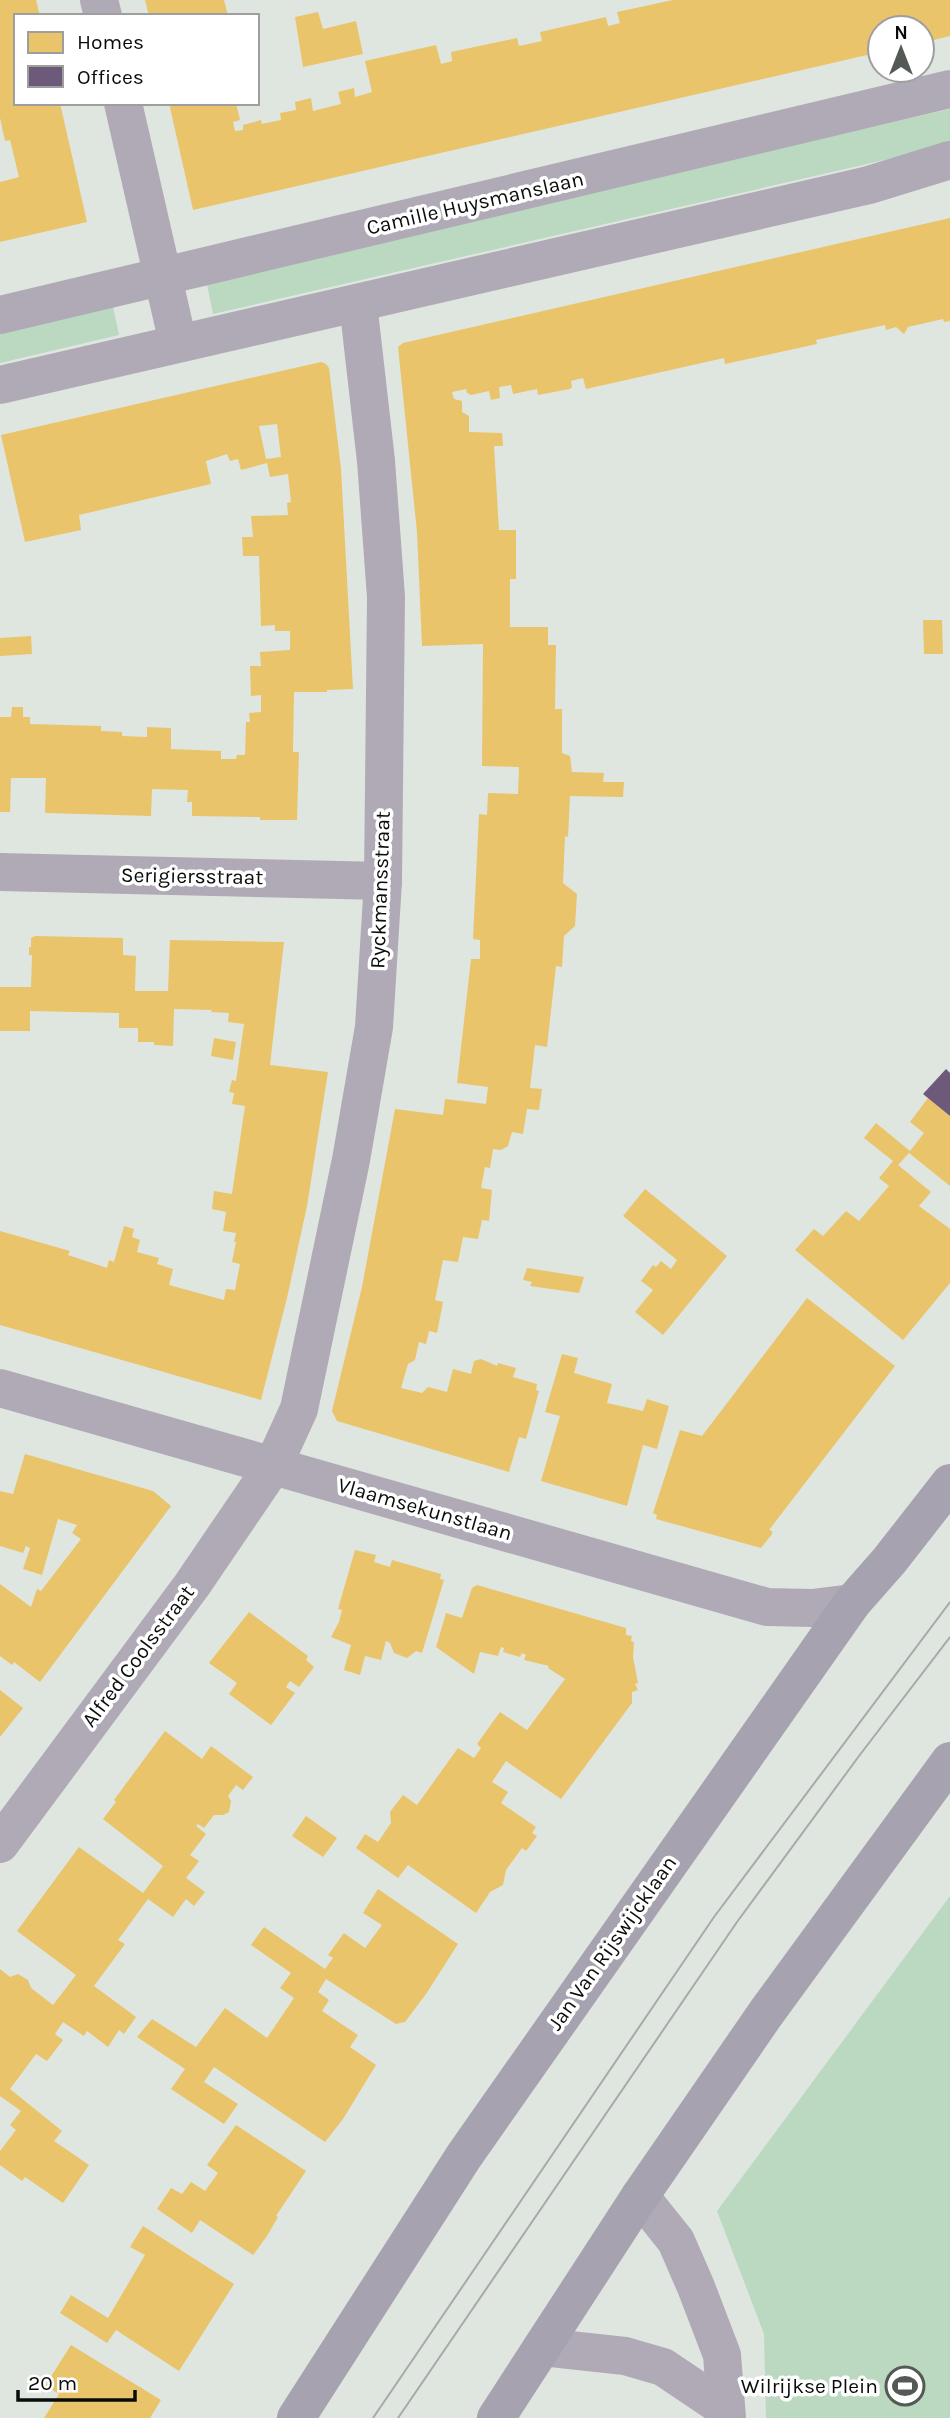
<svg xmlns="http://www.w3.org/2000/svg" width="950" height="2418" viewBox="0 0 950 2418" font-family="Karla,sans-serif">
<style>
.green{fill:#bbd8c1}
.homes{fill:#e9c46a;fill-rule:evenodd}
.offices{fill:#6d597a}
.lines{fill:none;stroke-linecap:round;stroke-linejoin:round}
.minor{stroke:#afaab6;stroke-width:38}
.major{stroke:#a7a2af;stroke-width:38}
.tram{stroke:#a7a9aa;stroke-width:2}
.labels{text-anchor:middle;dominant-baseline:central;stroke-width:7;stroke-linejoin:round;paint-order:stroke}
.street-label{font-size:21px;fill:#090d0a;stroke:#fff}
.poi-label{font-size:21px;fill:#090d0a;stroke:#fff;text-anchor:end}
</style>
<rect width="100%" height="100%" fill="#dfe6e0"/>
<!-- green -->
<g class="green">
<path d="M950 109V145L213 314 206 280Z"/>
<path d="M112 302 119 335 0 363V328Z"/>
<path d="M950 1896V2418H766L764 2334 717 2211Z"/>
</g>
<!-- homes -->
<g class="homes">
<path d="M0 0H36L40 16H16V103H60L87 222 0 242V182L19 177 10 140 5 141 0 118Z"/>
<path d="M145 0H224L228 16H149Z"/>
<path d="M673 0H950V36L922 43V28H880V52L193 210 169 103H236L240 120 233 122 235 131 243 130V125L261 120 262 124 281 120 280 113 296 110 295 102 311 98 313 111 341 104 338 92 354 88 355 97 372 92 365 61 436 45 441 64 452 61 451 52 517 38 519 46 542 41 540 32 606 17 608 26 620 23 617 12Z"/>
<path d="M318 12 323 29 356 21 363 54 303 67 295 17Z"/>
<path d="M950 218V321L944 322 943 319 908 327 904 334 896 327 886 330 885 325 816 340 817 344 725 364 724 358 586 389 583 378 571 381 572 387 570 389 538 395 537 389 513 394 511 385 499 387 500 398 491 400 489 391 471 395 467 393 466 389 452 392 454 399 462 401V412L469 416V432L502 433 503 446H494L499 530H516V579H510V627H548V645H556L555 709H562V753L570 756 572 772 604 773 603 782H624L623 797 570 796 568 837 565 836 563 883 577 894 575 926 564 936 562 967 556 966 547 1047 535 1045 530 1088 542 1089 539 1110 527 1109 523 1134 512 1132 508 1146 501 1150 493 1149 490 1168 485 1167 481 1188 492 1190 489 1221 482 1220 478 1239 463 1237 458 1262 443 1260 435 1300 443 1302 437 1333 429 1331 426 1344 419 1342 415 1360 408 1364 401 1388 422 1393 428 1387 447 1392 453 1369 471 1374 474 1361 481 1359 497 1366 498 1363 516 1368 513 1377 537 1384 536 1390 539 1391 526 1439 519 1437 509 1472 337 1421 332 1411 362 1287 395 1109 443 1115 445 1099 486 1104 488 1087 457 1083 471 959H480V940L473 939 479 814 487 815 488 793 518 794 519 767 482 766 483 644 422 646 417 532 398 347 403 343Z"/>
<path d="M321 362 326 364 329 368 341 469 353 689 327 690V692H294L293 752H299L297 820H260V817L192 816V802H187L188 790 152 789 151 816 45 813 46 778H11L10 812H0V717H11L12 707H23V717H30V724L101 726V731L122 732V736L147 737V727L171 728V749L221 751V759H236L237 755H245L246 722H250L249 713 261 712V695L251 696 250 666H261L260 652 290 650V631H275V625L261 626 259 556H243L242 537H253L251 516 288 515 287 503 291 502 288 474 270 477 267 463 241 470 238 459 230 461 227 454 206 461 211 484 79 515 81 530 25 542 1 435ZM277 424 281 457 266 459 259 426Z"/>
<path d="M923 620H942L943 654H924Z"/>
<path d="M31 636 32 654 0 656V638Z"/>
<path d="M35 936 123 938V955L136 956 135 991H168L170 940 284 942 270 1065 328 1072 307 1206 287 1298 261 1400 0 1325V1231L70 1251 68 1255 107 1268 109 1260 114 1262 124 1226 134 1229 132 1237 140 1240 137 1252 159 1258 157 1264 173 1269 169 1285 224 1300 226 1289 235 1290 240 1264 232 1262 236 1242H234L236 1233 223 1231 226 1212 212 1209 214 1191 232 1194 245 1106 232 1104 234 1093 229 1092 232 1080 236 1081 244 1024 228 1022 229 1013 211 1012 212 1010 174 1009 173 1046 154 1045V1042H138V1028H119V1013L30 1011V1031H0V987H31L32 955H29V947H31V938Z"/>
<path d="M214 1038 236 1042 233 1060 211 1056Z"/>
<path d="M928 1098 950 1116V1186L909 1153 898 1165 931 1192 919 1206 950 1229V1283L903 1340 795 1250 814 1229 823 1236 846 1211 859 1221 889 1186 879 1178 893 1161 864 1138 876 1123 910 1151 924 1133 910 1122Z"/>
<path d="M645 1189 727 1256 663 1335 635 1312 653 1290 641 1281 653 1265 656 1267 661 1261 671 1269 677 1260 623 1216Z"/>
<path d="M527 1268 584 1277 579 1293 530 1286 532 1282 523 1280Z"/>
<path d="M807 1298 895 1366 769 1530 772 1531V1534L761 1548 656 1519 657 1515 653 1513 680 1430 702 1436Z"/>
<path d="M562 1354 578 1358 574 1373 612 1384 607 1403 643 1411 647 1399 669 1406 657 1449 643 1445 627 1506 541 1481 560 1416 545 1412Z"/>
<path d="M25 1454 153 1491 171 1506 40 1682 14 1662 12 1665 0 1656V1584L31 1607 37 1589 41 1591 81 1539 72 1533 77 1525 58 1519 42 1575 23 1569 30 1548 26 1546 23 1553 0 1546V1491L13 1494Z"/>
<path d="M355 1550 376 1555 374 1562 390 1567 392 1560 441 1574 440 1579 444 1580 422 1653 416 1651 407 1658 394 1653 390 1643 386 1641 381 1660 365 1656 360 1675 344 1670 351 1645 331 1637 339 1622 342 1610 338 1609Z"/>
<path d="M477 1585 626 1628V1635L632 1636 631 1641 634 1642 633 1657 638 1683 635 1684 638 1690 632 1692V1703L561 1799 506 1761 492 1782 508 1792 501 1803 536 1827 532 1833 537 1836 526 1851 522 1848 506 1870 503 1885 490 1892 476 1913 408 1865 398 1878 356 1848 365 1834 378 1842 391 1823 390 1812 403 1795 417 1805 458 1748 474 1758 481 1748 477 1744 500 1712 527 1730 565 1679 548 1668 549 1666 524 1660 526 1655 522 1653 520 1657 503 1652 504 1648 501 1647 498 1656 480 1652 474 1674 436 1647 446 1613 462 1618 472 1588Z"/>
<path d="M249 1612 308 1656 306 1660 314 1667 299 1687 290 1681 286 1687 295 1693 271 1725 229 1694 237 1683 209 1663Z"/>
<path d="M0 1690 23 1708 0 1737Z"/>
<path d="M165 1731 202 1759 211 1746 253 1777 243 1790 236 1785 228 1796 231 1801 229 1812 223 1815H214L204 1828 198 1824 196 1826 206 1834 190 1855 199 1861 186 1878 205 1892 194 1906 186 1899 173 1917 148 1899 118 1940 125 1944 94 1986 136 2017 124 2034 119 2030 108 2047 87 2031 84 2036 63 2022 55 2034 63 2040 47 2061 36 2054 10 2089 62 2131 54 2141 89 2165 63 2203 25 2177 22 2181 0 2165V2151L16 2130 10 2125 21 2111 0 2096V1969L10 1977 18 1974 28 1980 31 1988 53 2005 76 1975 17 1931 79 1847 143 1893 163 1866 103 1819 116 1802 114 1800Z"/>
<path d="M306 1816 337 1838 323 1857 292 1836Z"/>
<path d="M378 1889 458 1944 426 1994 405 2022 396 2024 326 1979 318 1992 329 2000 322 2011 358 2035 350 2047 376 2065 343 2119 325 2142 214 2067 204 2082 238 2104 224 2124 171 2089 185 2069 137 2037 152 2019 196 2047 225 2008 267 2038 294 1998 280 1988 291 1973 251 1945 264 1927 325 1969 333 1958 328 1955 344 1933 365 1948 382 1925 363 1913Z"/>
<path d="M236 2125 306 2171 276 2216 278 2217 267 2236 253 2255 200 2220 192 2233 157 2209 171 2188 182 2194 191 2182 205 2191 218 2173 207 2165Z"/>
<path d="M143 2226 234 2284 179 2371 116 2330 107 2343 60 2313 71 2295 108 2318 145 2255 130 2247Z"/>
<path d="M71 2345 161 2400 150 2418H44L59 2394 45 2386Z"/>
</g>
<!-- offices -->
<path class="offices" d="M946 1069 950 1073V1116L923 1094Z"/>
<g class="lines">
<!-- minor -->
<g class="minor">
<path d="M99 0 103 16"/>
<path d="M123 103 178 343"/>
<path d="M0 315 950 89"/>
<path d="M0 385 869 185 950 160"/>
<path d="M0 872 383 881"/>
<path d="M0 1388 767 1607 812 1608 852 1603"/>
<path d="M0 1844 192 1585 273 1466 299 1409 351 1160 374 1027 383 881 386 597 376 461 358 303"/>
<path d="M640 2196 676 2241 696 2287 722 2355 727 2418"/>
<path d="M542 2347 625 2356 663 2367 724 2408"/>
</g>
<!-- major -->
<g class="major">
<path d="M296 2418 464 2156 852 1603 889 1561 950 1483"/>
<path d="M496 2418 640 2196 766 2013 950 1761"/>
</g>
<!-- tram -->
<g class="tram">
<path d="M373 2418 714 1917 950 1602"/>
<path d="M398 2418 737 1922 859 1756 950 1637"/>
</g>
</g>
<!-- icons -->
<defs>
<symbol id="stadium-ring" viewBox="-11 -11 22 22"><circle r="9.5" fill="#fff" stroke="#545955" stroke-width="1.5"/><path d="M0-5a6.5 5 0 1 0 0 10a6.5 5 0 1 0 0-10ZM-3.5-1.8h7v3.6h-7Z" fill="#545955"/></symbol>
</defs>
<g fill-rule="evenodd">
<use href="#stadium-ring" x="883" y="2364" width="44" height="44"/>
</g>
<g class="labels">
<!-- street labels -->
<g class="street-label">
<text transform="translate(475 203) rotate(-13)">Camille Huysmanslaan</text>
<text transform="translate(192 876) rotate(1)">Serigiersstraat</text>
<text transform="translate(380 890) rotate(-88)">Ryckmansstraat</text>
<text transform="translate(425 1509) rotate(16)">Vlaamsekunstlaan</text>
<text transform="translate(138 1656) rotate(-53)">Alfred Coolsstraat</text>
<text transform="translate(612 1943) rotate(-55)">Jan Van Rijswijcklaan</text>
</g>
<!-- poi labels -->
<g class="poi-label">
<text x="878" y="2386">Wilrijkse Plein</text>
</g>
</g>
<!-- legend -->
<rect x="14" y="14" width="245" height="91" fill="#ffffff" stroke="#9d9e9d" stroke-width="2"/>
<rect x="28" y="32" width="35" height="21" fill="#e9c46a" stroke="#9d9e9d" stroke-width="2"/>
<text x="77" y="49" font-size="21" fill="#090d0a">Homes</text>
<rect x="28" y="66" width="35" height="21" fill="#6d597a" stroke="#9d9e9d" stroke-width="2"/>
<text x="77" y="84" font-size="21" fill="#090d0a">Offices</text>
<!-- north arrow -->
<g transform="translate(901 49)"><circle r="33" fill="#ffffff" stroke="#9d9e9d" stroke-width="2"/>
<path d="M0-5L12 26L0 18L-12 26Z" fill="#545955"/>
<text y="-10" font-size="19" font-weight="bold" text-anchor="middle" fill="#090d0a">N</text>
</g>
<!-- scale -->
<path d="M18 2390v10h117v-10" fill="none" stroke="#090d0a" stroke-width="3.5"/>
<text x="28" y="2390" font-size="21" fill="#090d0a" stroke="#ffffff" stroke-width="5" paint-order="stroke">20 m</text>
</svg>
